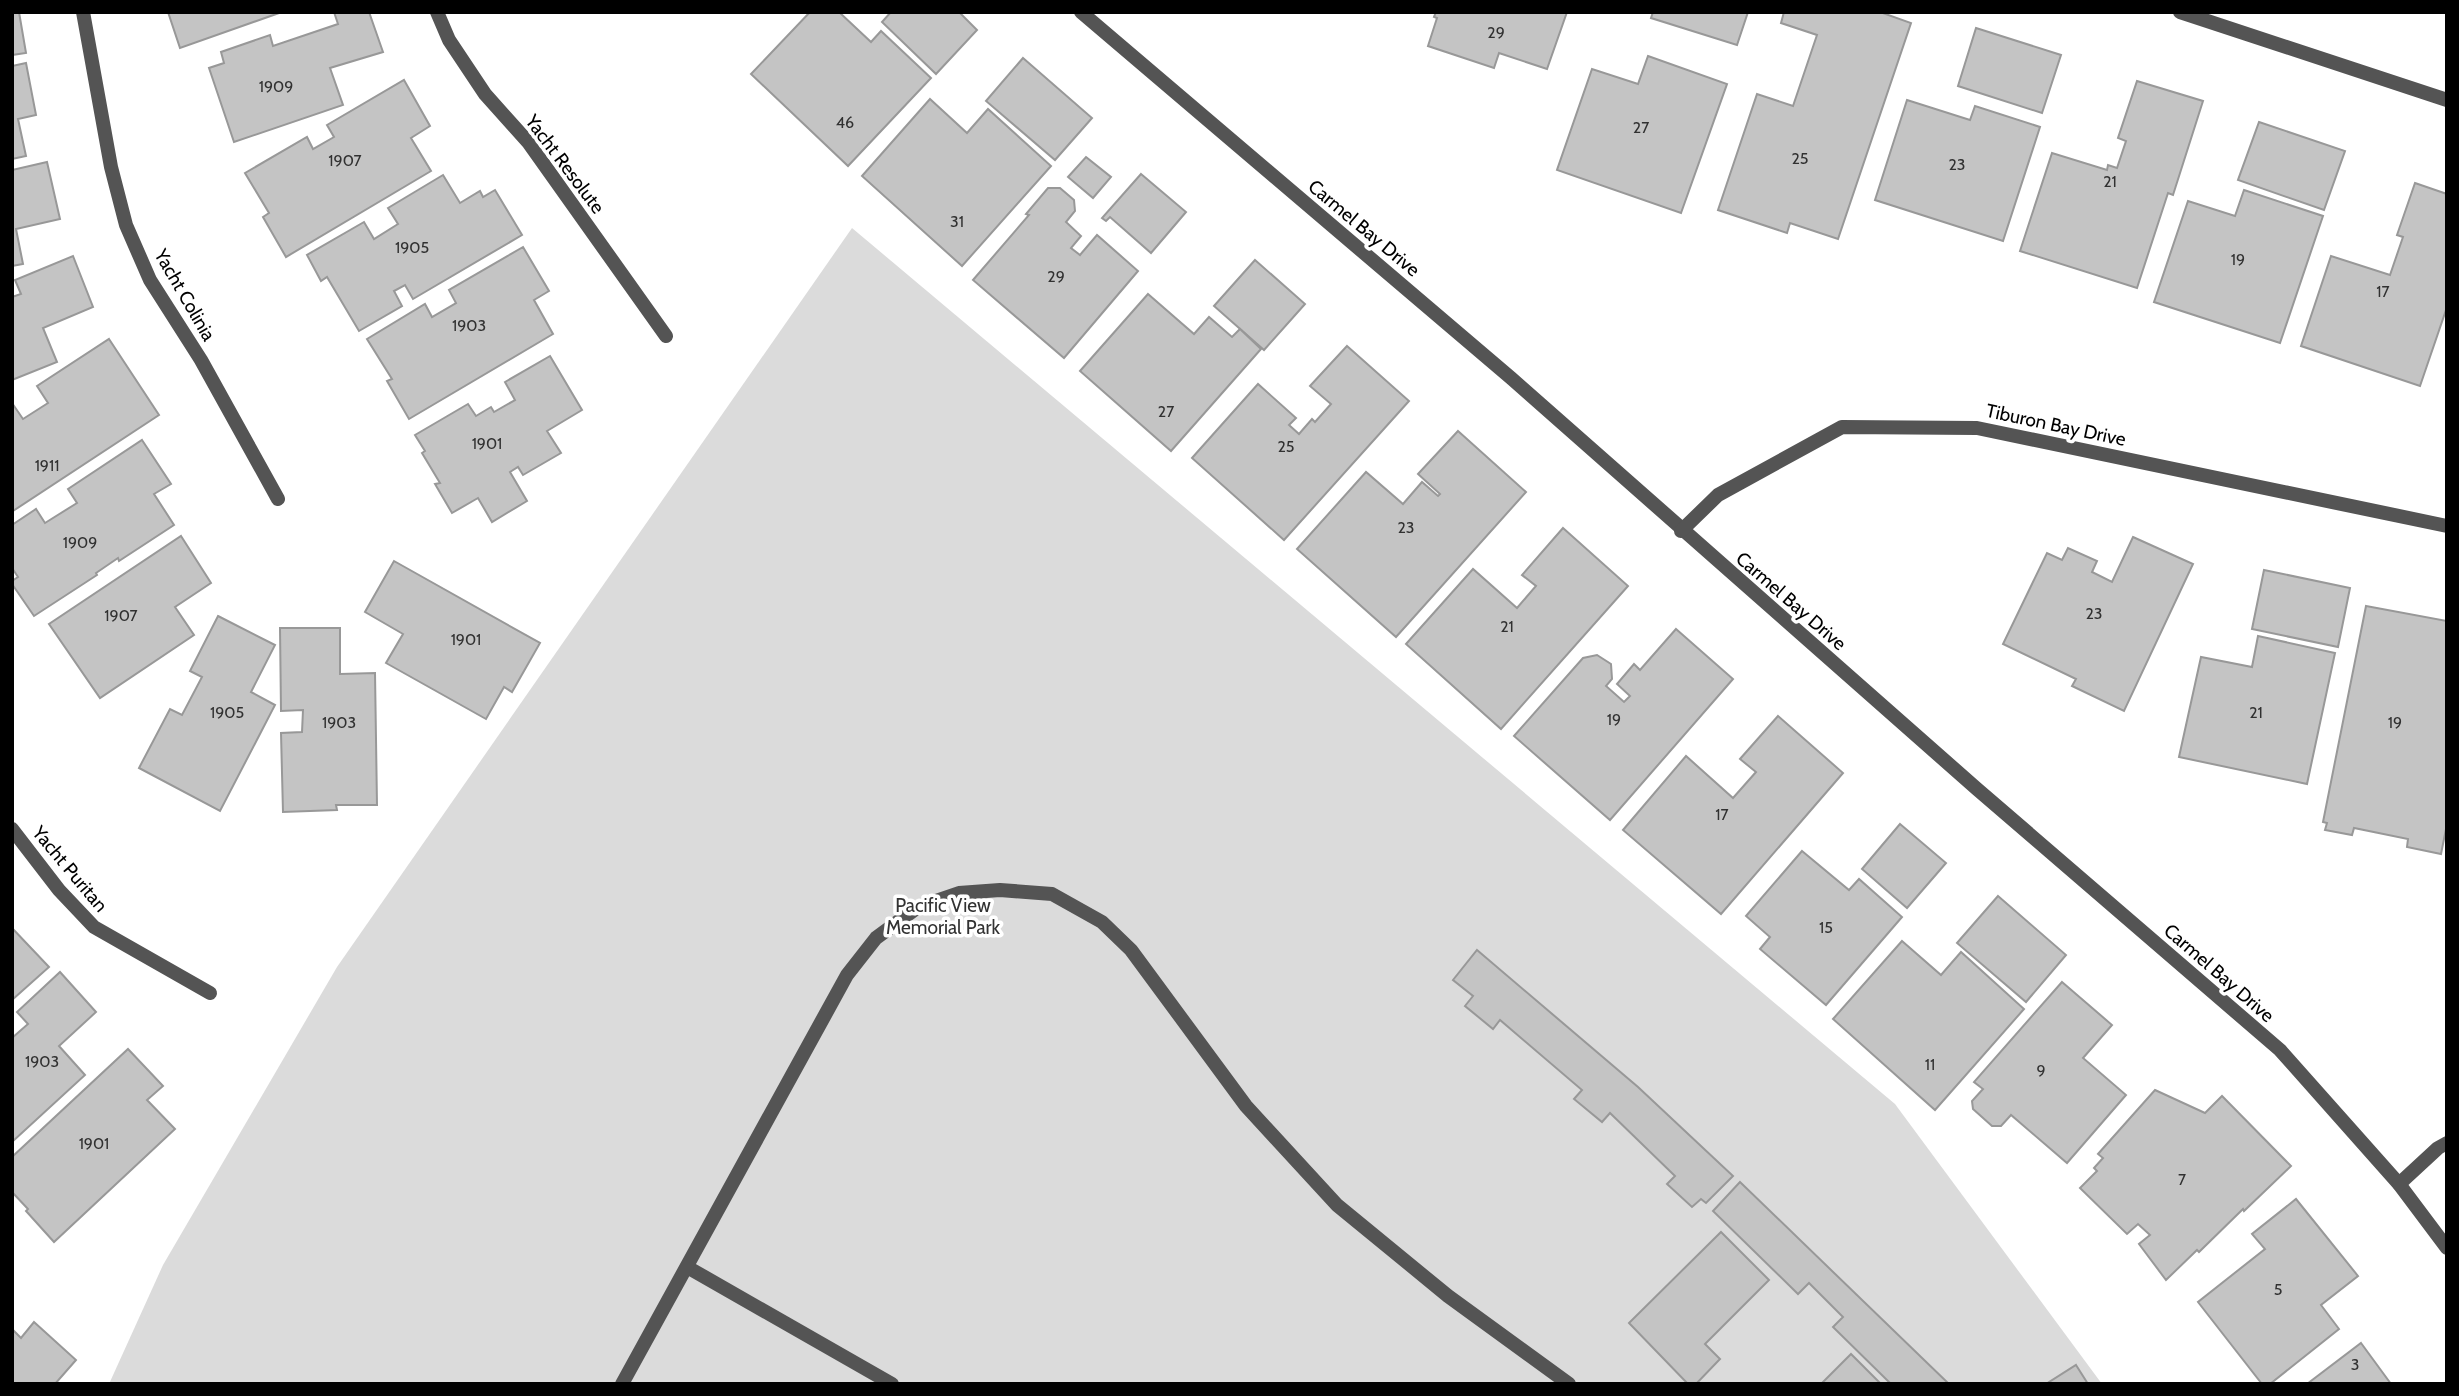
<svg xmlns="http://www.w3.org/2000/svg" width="2459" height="1396" viewBox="0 0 2459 1396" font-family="Cabin,sans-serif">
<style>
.green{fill:#dbdbdb}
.building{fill:#c4c4c4;stroke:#989898;stroke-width:2}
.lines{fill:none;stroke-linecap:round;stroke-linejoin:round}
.lane{stroke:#545454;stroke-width:14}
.street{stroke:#545454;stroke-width:14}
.labels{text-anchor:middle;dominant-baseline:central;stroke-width:7;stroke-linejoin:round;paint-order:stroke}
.number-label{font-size:16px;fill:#313131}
.street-label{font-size:19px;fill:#000;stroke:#fff}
.park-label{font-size:19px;fill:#323232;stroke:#fff}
</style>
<rect width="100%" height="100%" fill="#fff"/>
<!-- green -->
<path class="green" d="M852 228 1895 1104 2102 1384H109L163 1265 337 967Z"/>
<!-- building -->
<g class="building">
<path d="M12 12H19L26 53 12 55Z"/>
<path d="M168 12H282L180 48Z"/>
<path d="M334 12H369L383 52 330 68 343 105 234 142 209 68 224 63 221 52 270 35 273 46 338 24Z"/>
<path d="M810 12H839L871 42 881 31 931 78 848 166 751 74Z"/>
<path d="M891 12H959L977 30 936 74 882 22Z"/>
<path d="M1436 12H1567L1547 69 1499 53 1494 68 1428 46 1437 18 1434 17Z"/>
<path d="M1653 12H1748L1737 45 1651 18Z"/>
<path d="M1784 12H1880L1911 23 1838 239 1790 223 1787 233 1718 210 1757 94 1793 106 1817 35 1781 23Z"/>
<path d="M1976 28 2061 55 2042 113 1958 86Z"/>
<path d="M1648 56 1727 84 1681 213 1557 170 1592 69 1638 84Z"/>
<path d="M1023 58 1092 118 1055 160 986 101Z"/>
<path d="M26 63 36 115 18 119 26 156 12 159V66Z"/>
<path d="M404 80 430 126 411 138 431 171 286 257 263 217 269 213 245 173 307 137 313 149 334 137 327 125Z"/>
<path d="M2137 81 2203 101 2173 195 2168 193 2137 288 2020 251 2052 153 2107 170 2108 165 2117 168 2126 141 2118 138Z"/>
<path d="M930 99 967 133 988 109 1051 166 962 266 862 176Z"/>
<path d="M1907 100 1970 120 1975 106 2040 127 2003 241 1875 200Z"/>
<path d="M2259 122 2345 151 2324 210 2238 180Z"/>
<path d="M1086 157 1111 177 1093 198 1068 177Z"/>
<path d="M47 162 60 219 16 229 23 264 12 266V170Z"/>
<path d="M1141 174 1186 212 1151 253 1110 217 1106 221 1102 218Z"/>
<path d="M443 175 460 203 480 191 483 197 495 190 522 235 413 299 405 285 394 291 402 306 359 331 327 277 321 281 307 255 364 222 374 239 398 224 388 208Z"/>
<path d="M2415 183 2447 194V307L2420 386 2301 346 2331 256 2390 275 2403 237 2397 235Z"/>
<path d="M1048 188H1060L1074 200 1075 211 1066 222 1081 236 1071 248 1080 255 1097 235 1138 271 1064 358 973 280 1029 215 1026 214Z"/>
<path d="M2244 190 2323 216 2280 343 2154 302 2188 201 2235 216Z"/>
<path d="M523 247 549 291 534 300 553 334 409 419 387 381 392 379 367 339 425 304 432 317 456 303 449 290Z"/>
<path d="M73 256 93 307 43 328 57 362 12 380V297L21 294 15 280Z"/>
<path d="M1255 260 1305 304 1264 350 1214 306Z"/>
<path d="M1148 294 1194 334 1209 317 1232 337 1240 329 1261 349 1171 451 1080 371Z"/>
<path d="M109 339 159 415 13 511 12 403 23 419 48 403 37 386Z"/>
<path d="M1347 346 1409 401 1284 540 1192 458 1258 384 1296 418 1289 425 1299 434 1312 419 1315 422 1331 404 1310 386Z"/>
<path d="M550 356 582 410 547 431 561 453 523 475 518 467 510 472 527 501 492 522 478 498 452 513 435 484 440 483 422 453 425 451 415 435 468 404 476 416 491 407 494 412 515 400 505 382Z"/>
<path d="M1458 431 1526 492 1396 637 1297 549 1366 472 1403 504 1422 482 1438 496 1440 494 1418 474Z"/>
<path d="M142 440 171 484 154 494 174 525 119 561 118 558 96 573 97 575 34 616 12 584V581L18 577 12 568V525L36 509 45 523 77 503 68 489Z"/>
<path d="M1563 528 1628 586 1501 729 1406 644 1473 569 1517 608 1536 586 1522 575Z"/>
<path d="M181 536 211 583 175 607 194 635 100 698 49 624Z"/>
<path d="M2133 537 2193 564 2124 711 2072 686 2076 679 2003 644 2047 553 2062 560 2068 548 2097 561 2092 572 2112 582Z"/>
<path d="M394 561 540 643 512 692 504 687 486 719 386 663 403 634 365 612Z"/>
<path d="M2264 570 2350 588 2338 647 2252 629Z"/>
<path d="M2366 606 2447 621V824L2441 854 2407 847 2408 839 2354 828 2352 835 2325 830 2327 823 2323 822Z"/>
<path d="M218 616 275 645 251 692 275 705 220 811 139 768 170 709 182 715 202 677 190 671Z"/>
<path d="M280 628H340V674L375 673 377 805H336L337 810 283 812 281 733 302 732 303 710 281 711Z"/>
<path d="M1676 629 1733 679 1610 820 1514 736 1583 658 1597 655 1611 664 1612 679 1606 686 1624 702 1630 696 1617 684 1634 664 1640 670Z"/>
<path d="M2258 636 2335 653 2307 784 2179 757 2201 657 2252 667Z"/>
<path d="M1778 716 1843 773 1721 914 1623 830 1686 756 1733 798 1756 772 1740 759Z"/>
<path d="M1900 824 1946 863 1907 908 1862 869Z"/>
<path d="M1802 851 1849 890 1859 879 1902 917 1826 1005 1760 949 1770 937 1746 916Z"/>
<path d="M1998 896 2066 955 2026 1002 1957 943Z"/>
<path d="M12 928 49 967 12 1000Z"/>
<path d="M1902 941 1941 975 1961 952 2024 1009 1935 1110 1833 1019Z"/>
<path d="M1477 950 1638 1087 1733 1176 1706 1203 1701 1199 1692 1207 1667 1184 1675 1176 1610 1113 1602 1122 1574 1099 1582 1090 1500 1020 1493 1029 1465 1006 1473 996 1453 980Z"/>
<path d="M60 972 96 1012 59 1046 85 1075 12 1142V1038L28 1024 17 1012Z"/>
<path d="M2062 982 2112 1025 2083 1058 2126 1095 2067 1163 2011 1115 2001 1126H1992L1973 1109 1972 1101 1983 1089 1974 1082Z"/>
<path d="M128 1049 163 1086 147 1100 175 1129 54 1242 26 1211 28 1209 12 1192V1157Z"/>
<path d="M2155 1090 2205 1113 2222 1096 2291 1166 2244 1211 2243 1209 2199 1252 2197 1250 2166 1280 2139 1244 2150 1235 2138 1224 2127 1234 2080 1188 2097 1171 2094 1168 2103 1158 2098 1154Z"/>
<path d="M1740 1182 1949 1384H1891L1833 1327 1843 1317 1809 1283 1798 1294 1713 1211Z"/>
<path d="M2296 1199 2358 1276 2321 1305 2339 1329 2270 1384H2262L2198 1302 2265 1249 2252 1234Z"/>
<path d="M1721 1232 1769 1280 1705 1344 1720 1359 1696 1384H1688L1629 1323Z"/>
<path d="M34 1322 76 1360 55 1384H12V1329L21 1338Z"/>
<path d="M2361 1343 2391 1384H2307Z"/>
<path d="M1851 1354 1881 1384H1821Z"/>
<path d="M2076 1365 2088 1384H2046Z"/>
</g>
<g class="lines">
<!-- lane -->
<g class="lane">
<path d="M687 1267 892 1384"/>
<path d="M622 1384 847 975 876 938 918 907 959 893 1000 890 1052 894 1102 922 1131 950 1246 1106 1337 1205 1448 1296 1569 1384"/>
</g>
<!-- street -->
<g class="street">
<path d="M83 12 111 167 126 225 150 280 201 360 278 499"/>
<path d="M437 12 449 40 485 94 528 142 666 336"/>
<path d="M1081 12 1511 378 1977 789 2280 1050 2399 1184 2447 1248"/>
<path d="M2180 12 2447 100"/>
<path d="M1681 531 1718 495 1842 427 1977 428 2447 526"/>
<path d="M12 829 59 890 94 927 210 993"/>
<path d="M2399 1184 2438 1148 2447 1143"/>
</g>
</g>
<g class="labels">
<!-- number labels -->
<g class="number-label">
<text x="1496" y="32">29</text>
<text x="276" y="86">1909</text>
<text x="845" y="122">46</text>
<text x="1641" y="127">27</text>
<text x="1800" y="158">25</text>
<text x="345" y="160">1907</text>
<text x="1957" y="164">23</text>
<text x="2110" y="181">21</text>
<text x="957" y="221">31</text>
<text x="412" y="247">1905</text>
<text x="2238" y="259">19</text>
<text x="1056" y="276">29</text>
<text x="2383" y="291">17</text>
<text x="469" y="325">1903</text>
<text x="1166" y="411">27</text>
<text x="487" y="443">1901</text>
<text x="1286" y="446">25</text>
<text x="47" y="465">1911</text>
<text x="1406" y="527">23</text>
<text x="80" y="542">1909</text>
<text x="2094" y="613">23</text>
<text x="121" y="615">1907</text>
<text x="1507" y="626">21</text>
<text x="466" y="639">1901</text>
<text x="227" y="712">1905</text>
<text x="2256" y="712">21</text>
<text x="1614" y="719">19</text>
<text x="339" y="722">1903</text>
<text x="2395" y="722">19</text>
<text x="1722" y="814">17</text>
<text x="1826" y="927">15</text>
<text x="42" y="1061">1903</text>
<text x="1930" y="1064">11</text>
<text x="2041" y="1070">9</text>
<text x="94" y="1143">1901</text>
<text x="2182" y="1179">7</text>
<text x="2278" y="1289">5</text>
<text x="2355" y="1364">3</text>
</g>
<!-- street labels -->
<g class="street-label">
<text transform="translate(565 164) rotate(53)">Yacht Resolute</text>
<text transform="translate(1364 228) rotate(40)">Carmel Bay Drive</text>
<text transform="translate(185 295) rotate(60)">Yacht Colinia</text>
<text transform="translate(2056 425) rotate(12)">Tiburon Bay Drive</text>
<text transform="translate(1791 601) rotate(41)">Carmel Bay Drive</text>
<text transform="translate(70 869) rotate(50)">Yacht Puritan</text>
<text transform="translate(2219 973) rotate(41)">Carmel Bay Drive</text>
</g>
<!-- park labels -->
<g class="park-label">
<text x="943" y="905">Pacific View<tspan x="943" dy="22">Memorial Park</tspan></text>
</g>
</g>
<!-- border -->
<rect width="2459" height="1396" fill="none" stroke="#000000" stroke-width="28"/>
</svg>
